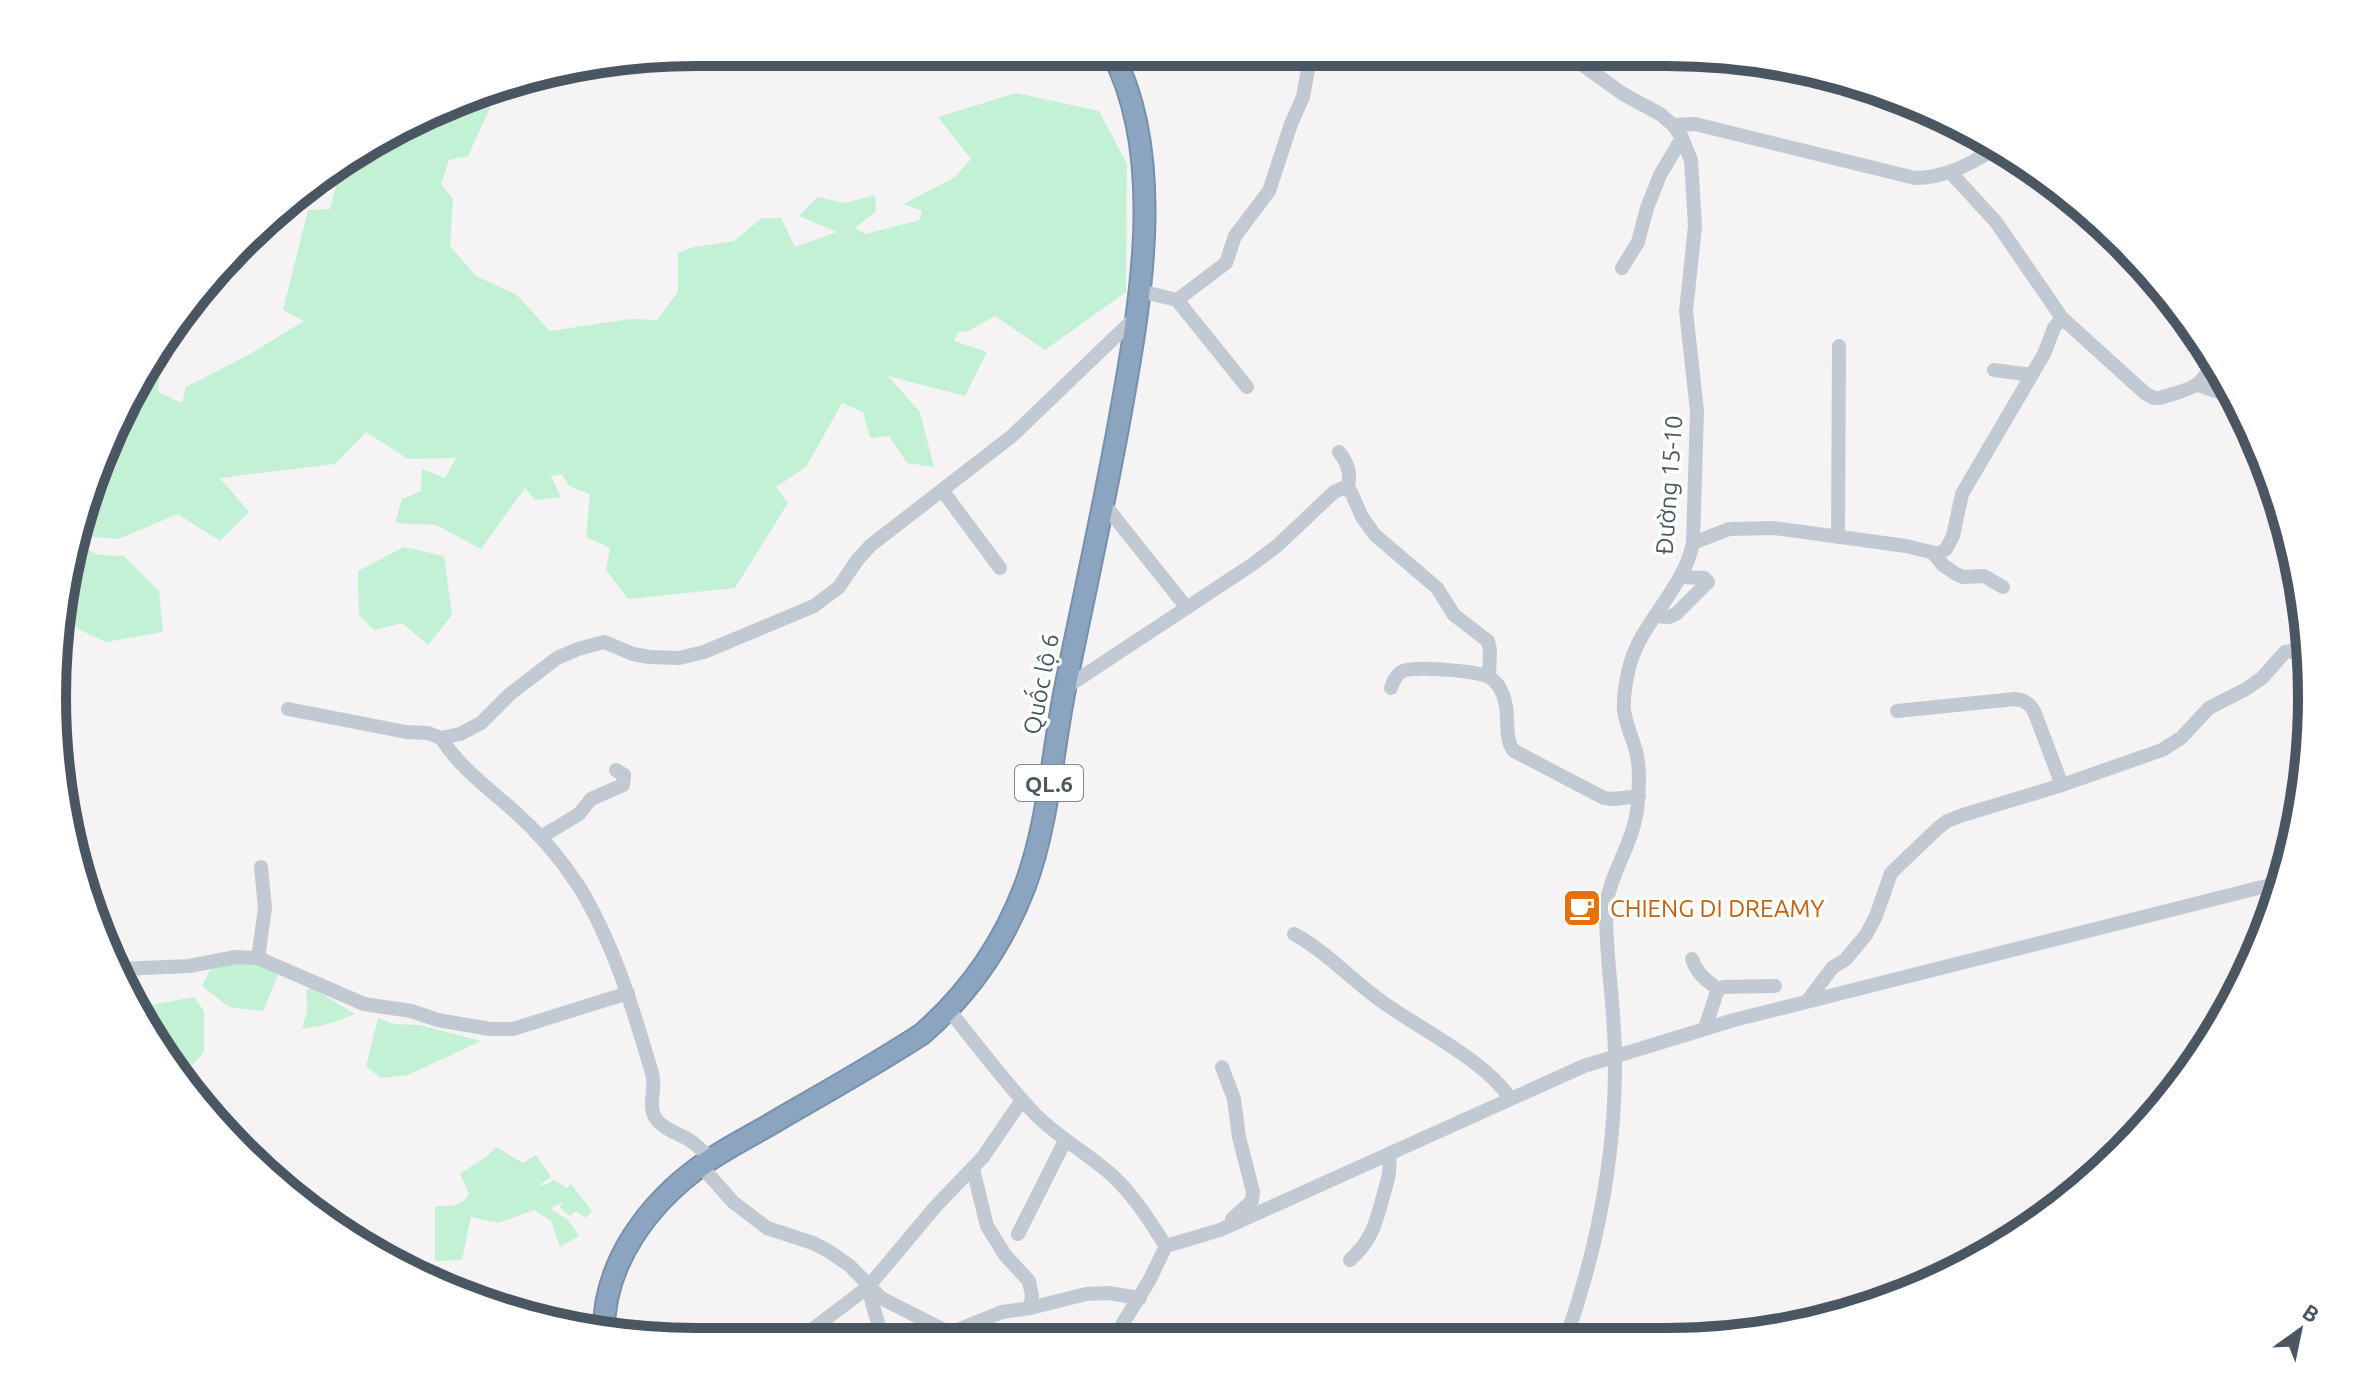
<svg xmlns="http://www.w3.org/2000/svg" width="2364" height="1394" viewBox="0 0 2364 1394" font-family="Ubuntu,sans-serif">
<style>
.green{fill:#c3f1d5}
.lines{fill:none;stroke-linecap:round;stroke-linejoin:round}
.highway-casing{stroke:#7690ad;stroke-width:24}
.minor{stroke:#c1cad2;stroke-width:14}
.highway{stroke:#8ba5c1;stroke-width:20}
.labels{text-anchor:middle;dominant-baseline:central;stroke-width:7;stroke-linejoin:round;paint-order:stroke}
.shield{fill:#fff;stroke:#808990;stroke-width:2}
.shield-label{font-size:22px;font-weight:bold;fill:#4a5661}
.street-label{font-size:24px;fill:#4a5661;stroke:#fff}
.food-label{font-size:24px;fill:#c56008;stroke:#fff;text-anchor:start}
.rim{fill:none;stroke:#4a5661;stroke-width:10}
</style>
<rect width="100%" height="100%" fill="#f5f3f3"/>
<!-- green -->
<g class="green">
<path d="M501 84 468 156 449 160 441 184 453 199 450 246 476 276 517 295 550 331 630 319 657 320 678 292V253L694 247 734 241 762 218H781L795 247 837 232 799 216 817 197 845 203 875 195 876 211 855 228 865 234 920 220 922 211 904 204 955 177 971 159 938 117 1016 93 1099 111 1127 164 1126 292 1045 350 995 316 968 331 958 332 954 341 987 352 965 396 888 376 920 412 934 467 907 463 889 436 870 438 863 412 842 403 806 467 776 487 788 503 735 588 628 599 606 570 610 548 586 537 590 494 569 486 562 474 551 476 561 497 535 500 525 488 481 549 436 525 395 523 402 499 421 491 422 469 445 478 456 458 408 459 366 432 335 464 220 478 249 512 220 541 178 514 118 539 83 536 74 532 149 365 160 371 158 392 182 403 186 387 245 357 304 321 283 310 308 210 330 209 336 186 323 175 490 86Z"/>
<path d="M73 541 98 555 124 556 159 591 163 632 106 642 82 631 62 618Z"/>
<path d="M404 547 444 556 452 615 428 645 402 623 374 630 359 615 358 571Z"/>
<path d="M249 961 279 972 263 1011 229 1007 202 986 214 963Z"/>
<path d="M312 988 355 1014 328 1024 302 1029 307 1011 306 990Z"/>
<path d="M194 997 204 1011V1052L180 1079 143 1011 146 1006Z"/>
<path d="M378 1018 393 1024 420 1025 481 1041 408 1075 381 1078 366 1066Z"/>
<path d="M496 1147 523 1163 536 1155 551 1177 541 1184 542 1186 554 1180 567 1188 571 1184 592 1211 585 1218 576 1211 570 1216 560 1208 563 1202 556 1206 554 1205 552 1210 568 1220 579 1236 560 1247 551 1221 534 1210 498 1223 471 1217 462 1260 435 1261V1206C448 1206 462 1207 469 1194L460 1174 487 1156Z"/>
</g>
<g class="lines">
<defs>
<path id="highway" d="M604 1330C604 1262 649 1203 702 1165 727 1147 755 1134 781 1118 828 1091 876 1064 922 1034 968 994 1003 944 1025 886 1049 822 1052 751 1066 684 1084 595 1104 506 1120 417 1140 306 1167 157 1112 53"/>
</defs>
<!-- highway casing -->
<use href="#highway" class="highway-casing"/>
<!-- minor -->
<g class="minor">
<path d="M1673 125 1695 124 1915 178C1947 178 1971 163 1999 147"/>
<path d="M1951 173 1996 222 2062 318 2146 394 2154 398H2160C2188 389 2205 389 2213 357"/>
<path d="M1622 268 1638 242 1647 208 1660 175 1682 138"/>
<path d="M1140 291 1177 300 1247 387"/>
<path d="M1177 300 1226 263 1235 236 1269 191 1291 124 1303 97 1311 53"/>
<path d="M1994 370 2032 375"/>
<path d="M2198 385 2234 397"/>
<path d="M1339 452C1348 463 1352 475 1347 489"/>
<path d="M942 490 1000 568"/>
<path d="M1104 504 1187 608"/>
<path d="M1838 537 1839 346"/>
<path d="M1693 543 1729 529 1774 528 1906 546 1939 554 1946 549 1953 536 1962 494 2044 354 2054 328 2062 318"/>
<path d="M1933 553 1943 565 1956 574 1963 577 1984 576 2003 587"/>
<path d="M1656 616 1669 617 1676 614 1708 582 1704 578 1681 577"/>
<path d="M1065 688 1253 564 1278 545 1334 492 1343 488 1351 492 1362 517 1375 535 1437 588 1454 615 1488 641 1490 650 1489 677"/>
<path d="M1391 688C1393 682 1395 676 1401 672 1413 665 1476 671 1489 677 1493 679 1495 682 1498 685 1514 710 1501 735 1514 751L1604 798 1614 799 1639 796"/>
<path d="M288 709 406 732 428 733 441 738 460 734 481 723 510 694 557 658 578 649 604 642 633 654 650 657 679 658 704 652 814 606 839 587 858 559 871 545 1012 436 1138 315"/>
<path d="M1897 711 2015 699C2024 700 2029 703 2034 711L2062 785"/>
<path d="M441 738C460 768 487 787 514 811 539 833 560 858 578 885 614 943 633 1009 652 1073 657 1089 646 1107 657 1120 664 1129 678 1134 688 1139 697 1145 704 1152 711 1160"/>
<path d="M541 837 579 814 591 799 623 785 624 775 616 770"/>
<path d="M1294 934C1325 951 1349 977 1377 998 1417 1028 1483 1058 1510 1098"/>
<path d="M258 958 265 908 261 867"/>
<path d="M1692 959C1697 974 1706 980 1718 989"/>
<path d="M121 969 189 966 236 957 258 958 364 1004 411 1011 438 1020 490 1029H513L628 993"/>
<path d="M1808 1000 1833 967 1845 960 1866 935 1876 916 1891 873 1938 828 1947 821 1963 815 2062 785 2162 750 2181 738 2209 708 2246 689 2262 678 2285 652 2291 651 2308 660"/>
<path d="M949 1010C977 1045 1005 1083 1036 1115 1060 1139 1089 1154 1114 1177 1135 1197 1150 1222 1166 1246L1149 1281 1112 1341"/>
<path d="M1705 1028 1718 989 1724 987 1775 986"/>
<path d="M1222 1067 1234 1099 1239 1137 1253 1192 1252 1201 1232 1219"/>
<path d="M701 1166 733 1202 767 1228 813 1243 830 1252 850 1266 881 1298 950 1333 952 1341"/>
<path d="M973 1169 987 1226 1005 1255 1029 1281 1032 1296 1030 1308"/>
<path d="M1018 1234 1065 1141"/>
<path d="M1166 1246 1220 1230 1584 1066 1734 1020 2282 882"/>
<path d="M1350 1260C1373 1239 1376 1222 1384 1193 1388 1179 1391 1170 1389 1155"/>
<path d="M868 1288 883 1341"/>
<path d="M950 1333 1002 1312 1030 1308 1086 1294 1108 1293 1140 1298"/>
<path d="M797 1341 868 1287 936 1206 983 1157 1022 1100"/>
<path d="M1565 1341C1597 1251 1616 1153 1615 1058 1615 1007 1605 956 1606 905 1612 867 1636 841 1638 800 1639 784 1640 767 1636 751 1632 737 1626 725 1624 710 1623 696 1626 681 1629 668 1640 622 1683 591 1693 543L1697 411 1686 311 1695 226 1691 160 1682 138 1673 125 1660 114 1623 94 1566 53"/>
</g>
<!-- highway -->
<use href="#highway" class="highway"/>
</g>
<!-- icons -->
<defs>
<symbol id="cafe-square" viewBox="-11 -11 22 22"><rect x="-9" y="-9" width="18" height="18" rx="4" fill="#e8710a" stroke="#fff"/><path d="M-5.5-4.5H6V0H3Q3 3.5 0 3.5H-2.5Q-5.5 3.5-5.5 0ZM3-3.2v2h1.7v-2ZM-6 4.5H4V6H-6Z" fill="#fff"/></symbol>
</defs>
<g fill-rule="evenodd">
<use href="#cafe-square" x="1560" y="886" width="44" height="44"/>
</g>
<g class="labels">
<!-- shield labels -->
<rect class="shield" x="1015" y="765" width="68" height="36" rx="6"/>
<g class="shield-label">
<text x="1049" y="783">QL.6</text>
</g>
<!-- street labels -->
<g class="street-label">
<text transform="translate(1669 485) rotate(-86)">Đường 15-10</text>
<text transform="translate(1041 684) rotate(-79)">Quốc lộ 6</text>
</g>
<!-- food labels -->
<g class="food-label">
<text x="1610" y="908">CHIENG DI DREAMY</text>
</g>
</g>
<!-- crop -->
<path d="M0 0H2364V1394H0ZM697 66H1667A631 631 0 0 1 2298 697V697A631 631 0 0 1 1667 1328H697A631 631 0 0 1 66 697V697A631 631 0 0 1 697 66Z" fill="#fff" fill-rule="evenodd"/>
<path class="rim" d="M697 66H1667A631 631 0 0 1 2298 697V697A631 631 0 0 1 1667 1328H697A631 631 0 0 1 66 697V697A631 631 0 0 1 697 66Z"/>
<!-- north arrow -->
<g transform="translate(2300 1330) rotate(33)" stroke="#ffffff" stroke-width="6" paint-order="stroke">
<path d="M0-6L14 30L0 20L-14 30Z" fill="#4a5661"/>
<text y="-12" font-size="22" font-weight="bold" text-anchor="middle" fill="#4a5661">B</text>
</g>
</svg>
